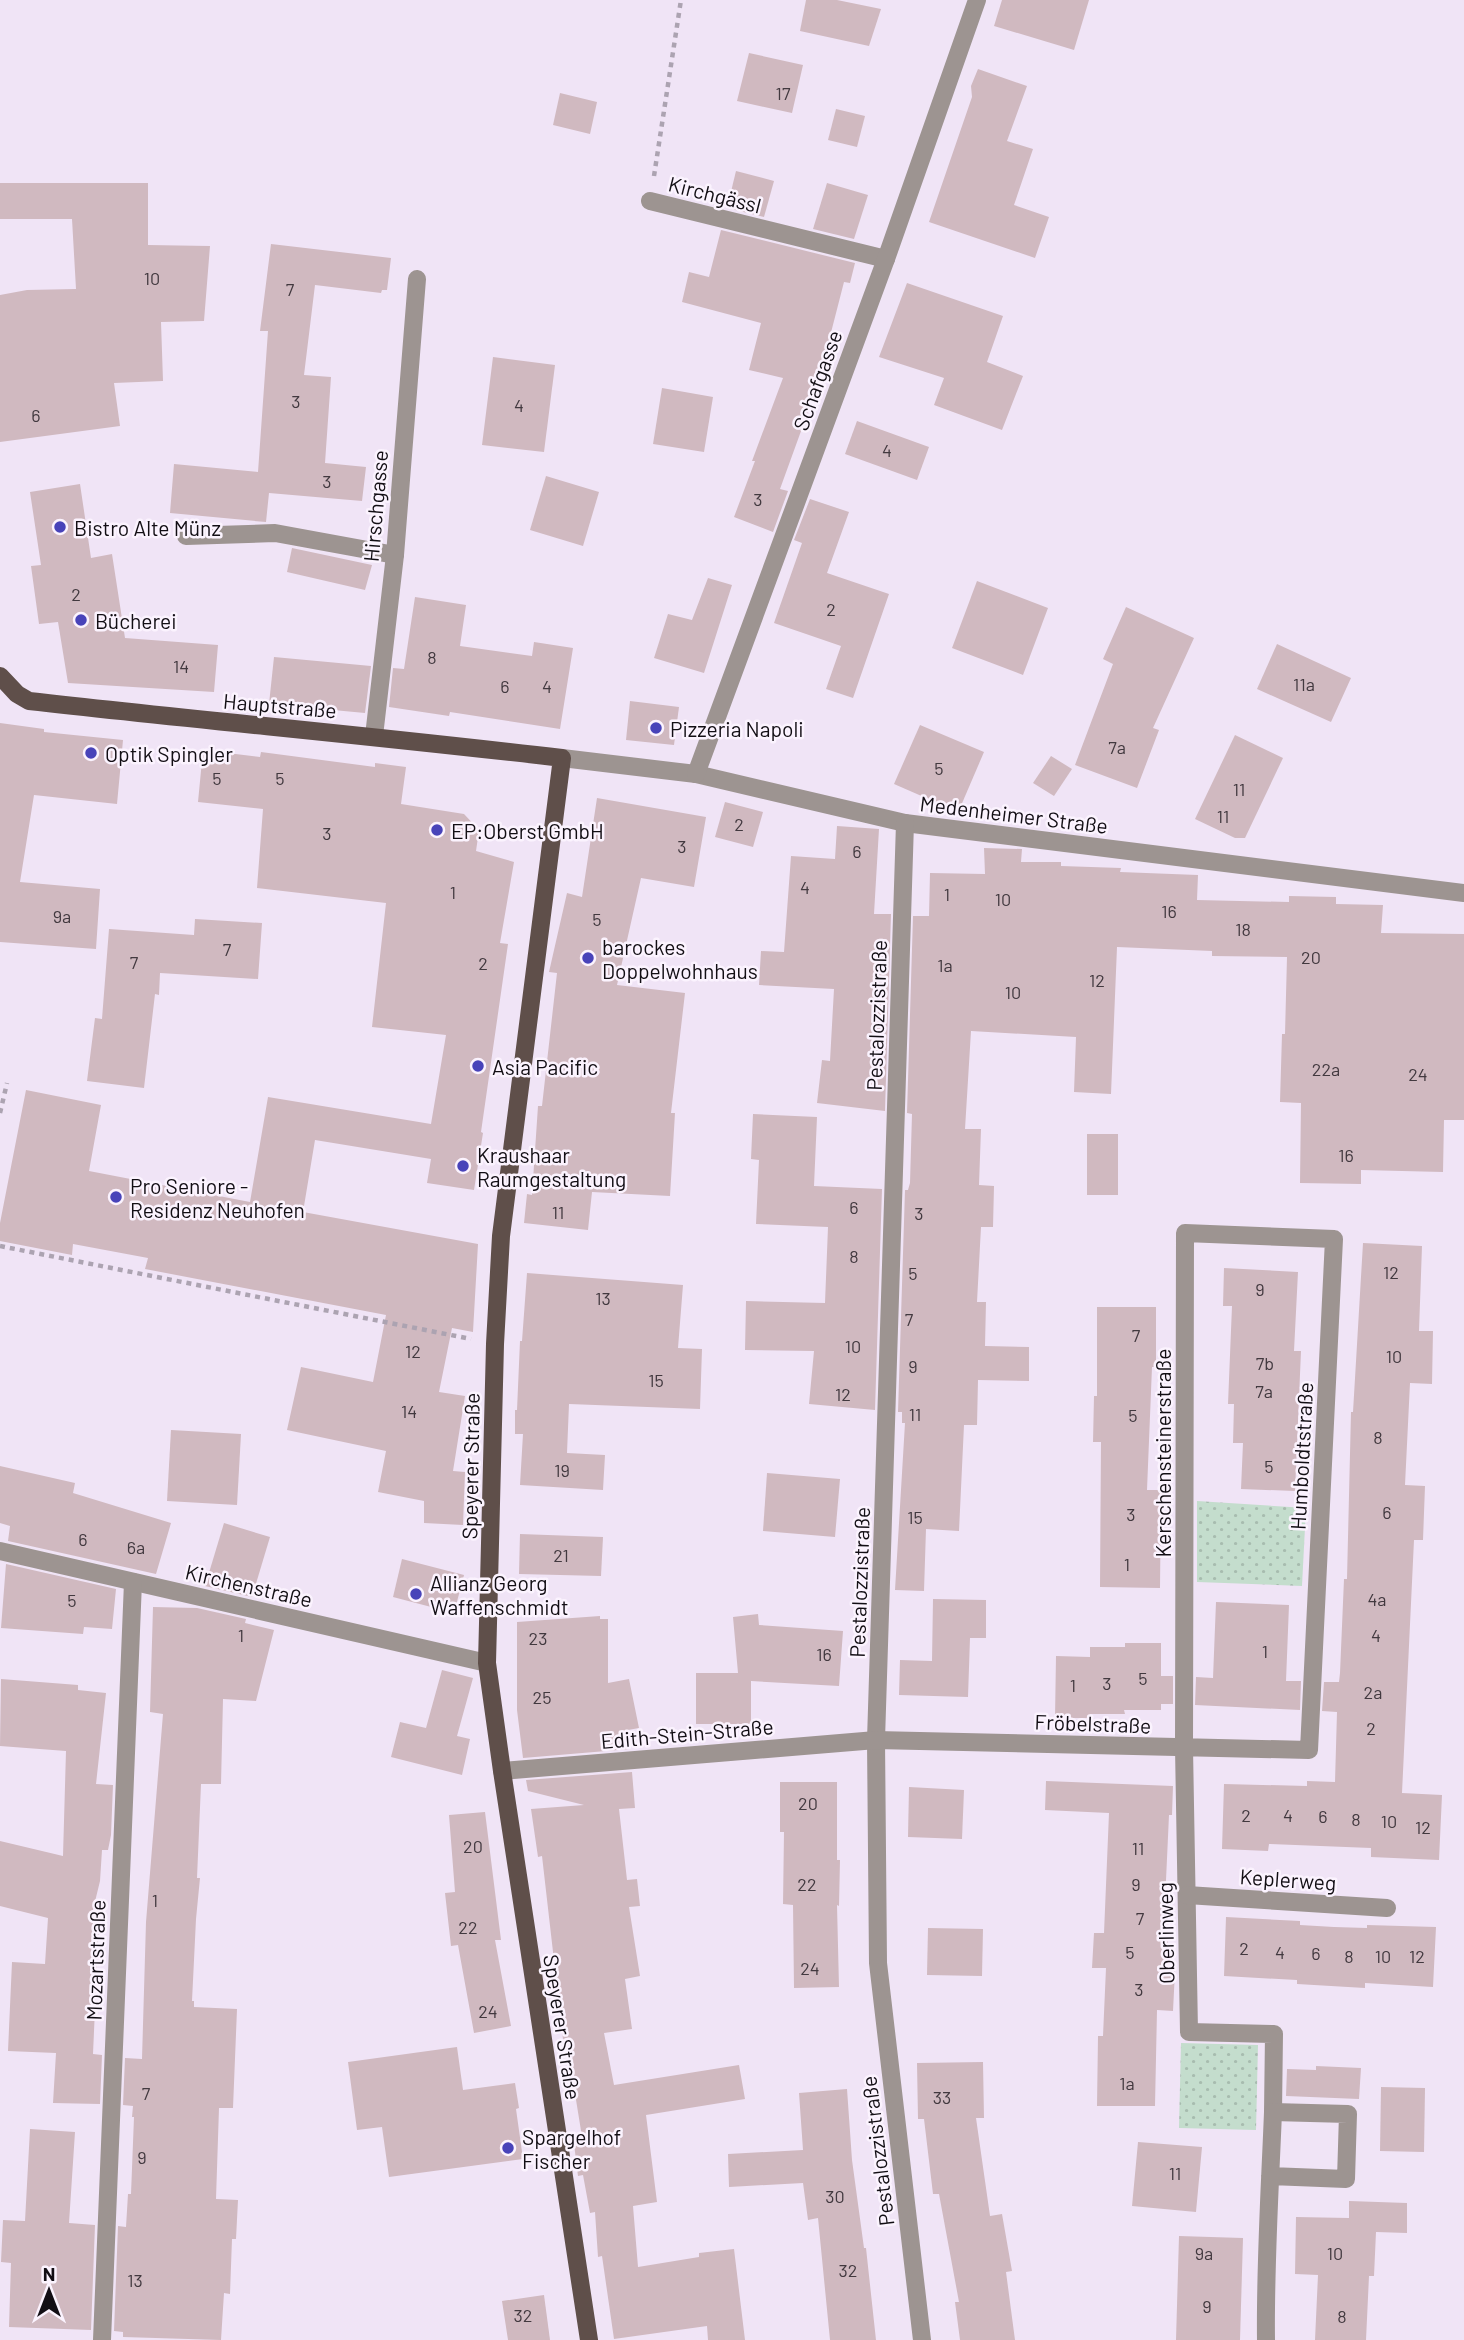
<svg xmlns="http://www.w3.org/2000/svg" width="1464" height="2340" viewBox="0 0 1464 2340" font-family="Barlow,sans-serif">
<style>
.grass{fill:url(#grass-dots)}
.building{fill:#d0b9c0}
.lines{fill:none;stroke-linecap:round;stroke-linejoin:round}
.path{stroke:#aca3b1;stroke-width:4.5;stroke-dasharray:5 5;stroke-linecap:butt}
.minor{stroke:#9d9491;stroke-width:18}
.major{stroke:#5f4f4a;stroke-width:18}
.poi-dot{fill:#4843b9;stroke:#fbf3fe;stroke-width:2.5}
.labels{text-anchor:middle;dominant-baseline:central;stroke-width:5;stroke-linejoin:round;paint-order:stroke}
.number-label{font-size:18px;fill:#42393f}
.street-label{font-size:21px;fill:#120e14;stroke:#fbf3fe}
.poi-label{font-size:21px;fill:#120e14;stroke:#fbf3fe;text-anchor:start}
</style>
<defs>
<pattern id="grass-dots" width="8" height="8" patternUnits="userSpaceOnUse" patternTransform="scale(1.75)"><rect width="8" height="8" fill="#c4ddcd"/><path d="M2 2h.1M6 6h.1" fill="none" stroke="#a7bcaf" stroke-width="1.8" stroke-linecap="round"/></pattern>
</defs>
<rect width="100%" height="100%" fill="#f0e4f6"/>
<!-- grass -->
<g class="grass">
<path d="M1197 1501 1306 1508 1302 1586 1197 1582Z"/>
<path d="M1181 2043 1258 2045 1256 2130 1179 2128Z"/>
</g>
<!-- building -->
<g class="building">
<path d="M806 0H837L881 9 869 46 800 31Z"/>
<path d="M1002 0H1089L1074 50 994 26Z"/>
<path d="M749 53 803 65 792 113 737 101Z"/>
<path d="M978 69 1027 86 1007 141 1033 149 1014 205 1049 217 1035 258 929 222 972 97 971 86Z"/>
<path d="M560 93 597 102 590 134 553 125Z"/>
<path d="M836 109 865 116 857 147 828 140Z"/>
<path d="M736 171 774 181 764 217 727 208Z"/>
<path d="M0 183H148V245L210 246 204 321 161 322 163 381 114 383 120 426 0 442V295L27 290 76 289 72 219H0Z"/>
<path d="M827 183 868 195 854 239 813 229Z"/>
<path d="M721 230 855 263 850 283 844 282 817 387 780 489 788 491 773 532 734 517 755 461H752L783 378 749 370 761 323 682 302 689 272 709 277Z"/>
<path d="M271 244 391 258 387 290H382L381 293 315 285 304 375 331 377 325 463 366 467 362 501 269 493 266 522 170 513 174 464 258 472 268 331H260Z"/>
<path d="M907 283 1003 316 987 362 1023 376 1002 430 934 405 944 378 879 357Z"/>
<path d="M493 357 555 365 544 452 482 445Z"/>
<path d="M662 388 713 397 704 452 653 444Z"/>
<path d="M857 421 929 447 917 480 845 454Z"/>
<path d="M546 476 599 492 583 546 530 530Z"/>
<path d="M80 484 91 558 112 554 125 638 218 645 214 692 68 683 58 622 39 624 31 566 41 565 30 492Z"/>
<path d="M810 499 849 512 827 573 889 594 853 698 826 689 841 646 774 623 802 543 794 540Z"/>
<path d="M292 548 372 565 365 590 287 572Z"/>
<path d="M708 578 732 585 704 673 654 658 668 614 692 620Z"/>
<path d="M977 581 1048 608 1023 675 952 648Z"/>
<path d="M415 597 466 605 460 646 532 656 534 642 573 648 560 729 450 712 449 716 389 707 393 668 404 669Z"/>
<path d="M1126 607 1194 638 1153 728 1159 730 1137 788 1075 765 1113 664 1103 659Z"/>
<path d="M1277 644 1351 678 1331 722 1257 689Z"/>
<path d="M274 657 371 666 365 713 269 704Z"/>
<path d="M630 701 679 707 674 745 626 740Z"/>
<path d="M0 723 44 729V732L123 740 117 804 34 795 20 882 100 889 96 949 0 942Z"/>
<path d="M920 725 984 752 960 808H949L894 784Z"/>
<path d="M1235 735 1283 758 1245 838H1235L1195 819Z"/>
<path d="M203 750 260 757 261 752 375 767V763L406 767 401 804 464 814 479 830 476 851 514 862 500 943 508 944 481 1132 483 1133 474 1190 427 1183 431 1159 315 1140 303 1212 478 1244 473 1332 452 1328 439 1392 465 1396 453 1471 465 1472 463 1525 424 1523V1501L378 1492 386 1451 287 1430 301 1367 373 1382 386 1315 145 1269 148 1258 73 1244 72 1255 0 1241V1223L26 1090 101 1105 89 1171 250 1202 268 1097 431 1124 446 1035 372 1027 386 903 257 888 263 809 198 802Z"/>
<path d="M1051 756 1072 769 1054 796 1033 783Z"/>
<path d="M597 798 706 817 694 887 641 878 617 985 685 993 671 1113H675L670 1196 592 1192 588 1230 524 1223 527 1194 532 1195 538 1106H542L557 973 549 972 567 893 582 897Z"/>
<path d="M725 802 763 812 753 847 715 837Z"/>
<path d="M837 826 879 829 874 914H891L885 1111 817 1103 822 1060 830 1061 834 989 759 985 761 951 784 952 791 856 835 859Z"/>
<path d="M984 848 1022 849 1021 862H1061V866L1121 868 1120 872 1198 875 1197 900 1289 902V896L1336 897V904L1383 905 1381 933 1464 934V1120H1444L1443 1172 1361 1170V1184L1300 1183 1301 1103 1280 1102 1282 1034H1285L1287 957 1212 956V951L1117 947 1111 1094 1074 1092 1076 1037 971 1031 965 1129H981L979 1185 994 1186 993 1227H981L977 1302H986L985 1346 1029 1347V1381L978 1380 977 1425H964L959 1531 926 1529 924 1591 895 1590 905 1423H902V1412H898L905 1190H908L910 1183 912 1114 907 1113 913 916H929L930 873 985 874Z"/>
<path d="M195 919 262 923 258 979 160 973 159 995 155 994 144 1088 87 1081 95 1018 102 1019 109 929 194 935Z"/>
<path d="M753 1114 817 1117 814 1186 882 1189 875 1410 809 1404 814 1351 745 1350 746 1301 825 1303 828 1227 756 1224 759 1160 751 1159Z"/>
<rect x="1087" y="1134" width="31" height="61"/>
<path d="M1363 1243 1422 1246 1419 1331H1433L1432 1384 1410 1383 1405 1485 1425 1486 1423 1540H1414L1402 1793 1442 1795 1439 1860 1371 1857V1848L1269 1844 1268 1851 1222 1849 1224 1784 1307 1786V1781L1335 1782 1337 1712 1322 1711 1324 1682H1339L1340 1673 1344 1579H1347L1351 1412H1353Z"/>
<path d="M1224 1268 1298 1272 1294 1351H1301L1295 1491 1241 1489 1243 1443H1233L1234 1404H1228L1232 1306H1223Z"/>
<path d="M527 1273 683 1285 678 1348 702 1349 700 1409 569 1404 567 1453 605 1455 603 1490 520 1485 523 1434H515V1410H517L520 1341H522Z"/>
<path d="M1097 1307H1156V1367H1152L1147 1490H1161L1160 1588 1100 1587 1101 1442H1093L1094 1396H1097Z"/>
<path d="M171 1430 241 1434 237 1505 167 1501Z"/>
<path d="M0 1466 75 1483 73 1493 171 1523 156 1574 8 1541 10 1526 0 1523Z"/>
<path d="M767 1473 840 1479 835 1537 763 1531Z"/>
<path d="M224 1523 270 1537 252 1597 205 1586Z"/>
<path d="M520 1534 603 1537 601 1576 519 1574Z"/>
<path d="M402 1559 464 1575 454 1613 393 1597Z"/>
<path d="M6 1564 116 1589 112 1629 84 1627 83 1634 1 1628Z"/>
<path d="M933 1599 986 1600V1638H970L968 1697 899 1695 900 1660 932 1661Z"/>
<path d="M1216 1602 1289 1605 1286 1681H1301L1300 1710 1195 1705 1196 1677 1213 1678Z"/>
<path d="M153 1607 197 1608 246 1619 245 1623 274 1630 256 1701 223 1699 221 1784H201L197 1878H200L196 1919 192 2001H194V2007L237 2009 233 2108H219L216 2199 238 2200 236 2239H232L230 2294 224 2293 221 2340 123 2337V2332L114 2331 118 2226 126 2227 128 2194H131L134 2117H132L133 2106 123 2105 125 2058 142 2059 146 1922 163 1714 150 1712Z"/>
<path d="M758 1614 759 1625 843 1631 839 1686 751 1681V1724H696V1673H738L733 1617Z"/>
<path d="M600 1616V1619H608V1683L629 1679 639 1728 628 1730 630 1749 523 1758 517 1710V1622Z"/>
<path d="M1125 1643H1161V1676H1173V1704H1161V1710H1124L1125 1714H1090V1718H1055L1056 1656 1090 1657V1647H1125Z"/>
<path d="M442 1670 473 1678 457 1736 470 1739 462 1775 391 1757 400 1722 426 1728Z"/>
<path d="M1 1679 78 1685V1690L106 1693 96 1784 113 1785 111 1835 108 1850H102L100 1881 91 1918 99 1919 93 2054 102 2055 100 2104 53 2103 56 2053 8 2051 12 1962 45 1964 48 1918 0 1906V1841L63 1856 66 1751 0 1746Z"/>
<path d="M632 1772 635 1808 619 1809 627 1880 637 1879 640 1906 629 1907 640 1976 625 1979 632 2029 604 2033 614 2085 739 2065 745 2099 646 2115 657 2202 633 2206 638 2267 699 2257V2253L734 2249 745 2340H708L707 2326 614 2339 602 2256 598 2257 595 2212 590 2213 583 2175 578 2176 574 2144 583 2143 566 2038 563 2039 542 1856 538 1857 531 1809 584 1805 528 1791 526 1780Z"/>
<path d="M1046 1781 1173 1786 1172 1815H1169L1165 1902H1170L1166 1971H1175L1173 2011 1157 2010 1155 2106H1097L1098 2036H1103L1106 1968H1092L1094 1933H1104L1109 1813 1045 1810Z"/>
<path d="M780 1782H837V1860H840L839 1906 837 1905 839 1987 794 1988 793 1905 783 1904 784 1832H780Z"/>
<path d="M909 1787 964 1790 962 1839 908 1837Z"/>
<path d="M485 1812 501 1940H495L511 2026 474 2033 458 1945 451 1946 445 1893 455 1892 449 1815Z"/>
<path d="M1226 1917 1300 1921V1925L1334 1927 1367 1928V1925L1436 1927 1433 1987 1365 1983V1988L1297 1984V1980L1224 1976Z"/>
<path d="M928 1928 983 1929 982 1976 927 1975Z"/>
<path d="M457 2047 463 2090 515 2083 519 2108 516 2109 523 2159 389 2177 382 2127 357 2130 348 2062Z"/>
<path d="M983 2062 984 2118H976L990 2216 1002 2214 1012 2271 1006 2272 1015 2340H960L955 2302H959L939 2194H933L924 2119H918L917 2063Z"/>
<path d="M1316 2066 1361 2068 1359 2099 1286 2096 1287 2069 1316 2070Z"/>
<path d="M1381 2087 1425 2088 1424 2152 1380 2151Z"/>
<path d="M847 2089 852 2160 864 2248H866L876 2340H830L818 2218 808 2220 803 2183 729 2187 728 2154 803 2150 799 2093Z"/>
<path d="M30 2129 75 2132 69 2223 95 2225 91 2330 9 2327 11 2263 1 2262 3 2220 25 2221Z"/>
<path d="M1138 2142 1202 2147 1196 2212 1132 2206Z"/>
<path d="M1349 2201 1407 2203V2233L1376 2232 1374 2276H1369L1366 2340H1315L1318 2275 1295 2274 1296 2217 1349 2218Z"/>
<path d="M1179 2236 1243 2238 1240 2340H1176Z"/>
<path d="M544 2295 550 2340H508L502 2301Z"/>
</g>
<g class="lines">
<!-- path -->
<g class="path">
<path d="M654 176 681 0"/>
<path d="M0 1113 7 1083"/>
<path d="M0 1246 471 1339"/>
</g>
<!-- minor -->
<g class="minor">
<path d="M650 201 886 259"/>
<path d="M186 536 275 533 395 555"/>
<path d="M374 736 395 555 417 279"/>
<path d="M562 758 696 774 905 823 1464 893"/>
<path d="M696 774 886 259 977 0"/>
<path d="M905 823 876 1740 878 1963 922 2340"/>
<path d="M0 1551 487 1663"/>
<path d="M502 1771 876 1740 1309 1750 1334 1239 1185 1233 1184 1748 1189 2032 1274 2034 1273 2112"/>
<path d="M1187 1895 1387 1908"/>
<path d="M102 2340 133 1582"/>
<path d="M1266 2340C1265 2264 1270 2188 1273 2112L1348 2114 1346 2179 1270 2176"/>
</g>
<!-- major -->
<path class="major" d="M0 676 17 694 29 701C206 721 385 737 562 758L501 1236 495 1344 487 1663 502 1771 589 2340"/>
</g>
<!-- markers -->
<g class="poi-dot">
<circle cx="60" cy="527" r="7"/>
<circle cx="81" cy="620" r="7"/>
<circle cx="656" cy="728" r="7"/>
<circle cx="91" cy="753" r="7"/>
<circle cx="437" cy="830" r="7"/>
<circle cx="588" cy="958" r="7"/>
<circle cx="478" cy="1066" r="7"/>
<circle cx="463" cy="1166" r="7"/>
<circle cx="116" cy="1197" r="7"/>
<circle cx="416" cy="1594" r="7"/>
<circle cx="508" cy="2148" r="7"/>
</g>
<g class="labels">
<!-- number labels -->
<g class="number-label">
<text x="783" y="93">17</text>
<text x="152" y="278">10</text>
<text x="290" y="289">7</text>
<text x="296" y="401">3</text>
<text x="519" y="405">4</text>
<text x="36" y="415">6</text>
<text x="887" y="450">4</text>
<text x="327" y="481">3</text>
<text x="758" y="499">3</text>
<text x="76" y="594">2</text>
<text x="831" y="609">2</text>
<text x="432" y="657">8</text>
<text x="181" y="666">14</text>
<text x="1304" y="684">11a</text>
<text x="505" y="686">6</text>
<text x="547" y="686">4</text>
<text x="1117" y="747">7a</text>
<text x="939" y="768">5</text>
<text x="217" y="778">5</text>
<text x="280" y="778">5</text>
<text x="1239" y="789">11</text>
<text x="1223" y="816">11</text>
<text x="739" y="824">2</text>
<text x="327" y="833">3</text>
<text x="682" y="846">3</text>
<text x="857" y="851">6</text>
<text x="805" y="887">4</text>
<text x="453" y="892">1</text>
<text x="947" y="894">1</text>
<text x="1003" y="899">10</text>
<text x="1169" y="911">16</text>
<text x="62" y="916">9a</text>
<text x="597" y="919">5</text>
<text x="1243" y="929">18</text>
<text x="227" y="949">7</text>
<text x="1311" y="957">20</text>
<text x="134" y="962">7</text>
<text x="483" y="963">2</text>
<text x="945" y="965">1a</text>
<text x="1097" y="980">12</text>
<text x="1013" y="992">10</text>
<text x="1326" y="1069">22a</text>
<text x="1418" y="1074">24</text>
<text x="1346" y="1155">16</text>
<text x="854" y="1207">6</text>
<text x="558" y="1212">11</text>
<text x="919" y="1213">3</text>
<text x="854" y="1256">8</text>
<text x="1391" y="1272">12</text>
<text x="913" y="1273">5</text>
<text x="1260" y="1289">9</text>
<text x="603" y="1298">13</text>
<text x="909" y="1319">7</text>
<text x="1136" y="1335">7</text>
<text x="853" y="1346">10</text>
<text x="413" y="1351">12</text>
<text x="1394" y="1356">10</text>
<text x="1265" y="1363">7b</text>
<text x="913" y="1366">9</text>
<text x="656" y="1380">15</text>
<text x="1264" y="1391">7a</text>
<text x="843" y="1394">12</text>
<text x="409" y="1411">14</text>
<text x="915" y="1414">11</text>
<text x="1133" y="1415">5</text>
<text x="1378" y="1437">8</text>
<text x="1269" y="1466">5</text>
<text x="562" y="1470">19</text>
<text x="1387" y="1512">6</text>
<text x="1131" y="1514">3</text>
<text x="915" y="1517">15</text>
<text x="83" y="1539">6</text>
<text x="136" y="1547">6a</text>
<text x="561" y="1555">21</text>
<text x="1127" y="1564">1</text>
<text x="1377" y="1599">4a</text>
<text x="72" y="1600">5</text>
<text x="241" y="1635">1</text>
<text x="1376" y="1635">4</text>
<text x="538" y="1638">23</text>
<text x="1265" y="1651">1</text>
<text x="824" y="1654">16</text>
<text x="1143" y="1678">5</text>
<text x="1107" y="1683">3</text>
<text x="1073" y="1685">1</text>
<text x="1373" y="1692">2a</text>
<text x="542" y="1697">25</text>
<text x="1371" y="1728">2</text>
<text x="808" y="1803">20</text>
<text x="1246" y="1815">2</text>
<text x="1288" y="1815">4</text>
<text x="1323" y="1816">6</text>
<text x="1356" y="1819">8</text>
<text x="1389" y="1821">10</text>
<text x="1423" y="1827">12</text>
<text x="473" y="1846">20</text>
<text x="1138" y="1848">11</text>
<text x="807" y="1884">22</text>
<text x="1136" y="1884">9</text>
<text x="155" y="1900">1</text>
<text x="1140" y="1918">7</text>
<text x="468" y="1927">22</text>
<text x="1244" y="1948">2</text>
<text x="1130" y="1952">5</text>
<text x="1280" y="1952">4</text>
<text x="1316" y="1953">6</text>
<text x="1349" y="1956">8</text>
<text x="1383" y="1956">10</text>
<text x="1417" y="1956">12</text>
<text x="810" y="1968">24</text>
<text x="1139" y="1989">3</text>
<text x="488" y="2011">24</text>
<text x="1127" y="2083">1a</text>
<text x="146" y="2093">7</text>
<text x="942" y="2097">33</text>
<text x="142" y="2157">9</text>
<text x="1175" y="2173">11</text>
<text x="835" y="2196">30</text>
<text x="1204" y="2253">9a</text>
<text x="1335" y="2253">10</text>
<text x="848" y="2270">32</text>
<text x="135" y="2280">13</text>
<text x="1207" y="2306">9</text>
<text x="523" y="2315">32</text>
<text x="1342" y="2316">8</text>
</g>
<!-- street labels -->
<g class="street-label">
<text transform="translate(715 194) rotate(14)">Kirchgässl</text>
<text transform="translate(817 380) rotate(-70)">Schafgasse</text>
<text transform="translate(375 506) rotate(-85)">Hirschgasse</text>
<text transform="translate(280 705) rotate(5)">Hauptstraße</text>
<text transform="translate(1014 814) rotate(7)">Medenheimer Straße</text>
<text transform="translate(876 1015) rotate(-88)">Pestalozzistraße</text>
<text transform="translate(1162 1453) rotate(-90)">Kerschensteinerstraße</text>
<text transform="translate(1301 1456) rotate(-87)">Humboldtstraße</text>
<text transform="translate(470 1466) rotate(-89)">Speyerer Straße</text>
<text transform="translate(859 1582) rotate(-88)">Pestalozzistraße</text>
<text transform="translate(249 1585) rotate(13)">Kirchenstraße</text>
<text transform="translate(1093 1723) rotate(2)">Fröbelstraße</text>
<text transform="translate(687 1733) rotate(-5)">Edith-Stein-Straße</text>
<text transform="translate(1288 1879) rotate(4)">Keplerweg</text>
<text transform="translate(1165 1933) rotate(-91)">Oberlinweg</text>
<text transform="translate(95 1960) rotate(-88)">Mozartstraße</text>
<text transform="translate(563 2027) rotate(81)">Speyerer Straße</text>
<text transform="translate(877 2151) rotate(-97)">Pestalozzistraße</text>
</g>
<!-- poi labels -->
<g class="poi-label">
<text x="74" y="527">Bistro Alte Münz</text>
<text x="95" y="620">Bücherei</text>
<text x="670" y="728">Pizzeria Napoli</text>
<text x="105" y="753">Optik Spingler</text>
<text x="451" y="830">EP:Oberst GmbH</text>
<text x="602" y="946">barockes<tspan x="602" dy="24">Doppelwohnhaus</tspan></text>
<text x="492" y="1066">Asia Pacific</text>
<text x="477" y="1154">Kraushaar<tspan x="477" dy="24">Raumgestaltung</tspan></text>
<text x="130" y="1185">Pro Seniore -<tspan x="130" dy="24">Residenz Neuhofen</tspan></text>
<text x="430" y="1582">Allianz Georg<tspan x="430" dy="24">Waffenschmidt</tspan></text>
<text x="522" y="2136">Spargelhof<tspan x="522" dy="24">Fischer</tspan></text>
</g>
</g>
<!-- north arrow -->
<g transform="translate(49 2291)" stroke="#fbf3fe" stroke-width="5" paint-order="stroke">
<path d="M0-5L12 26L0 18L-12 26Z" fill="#120e14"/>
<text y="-10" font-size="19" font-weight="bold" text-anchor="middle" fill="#120e14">N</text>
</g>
</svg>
